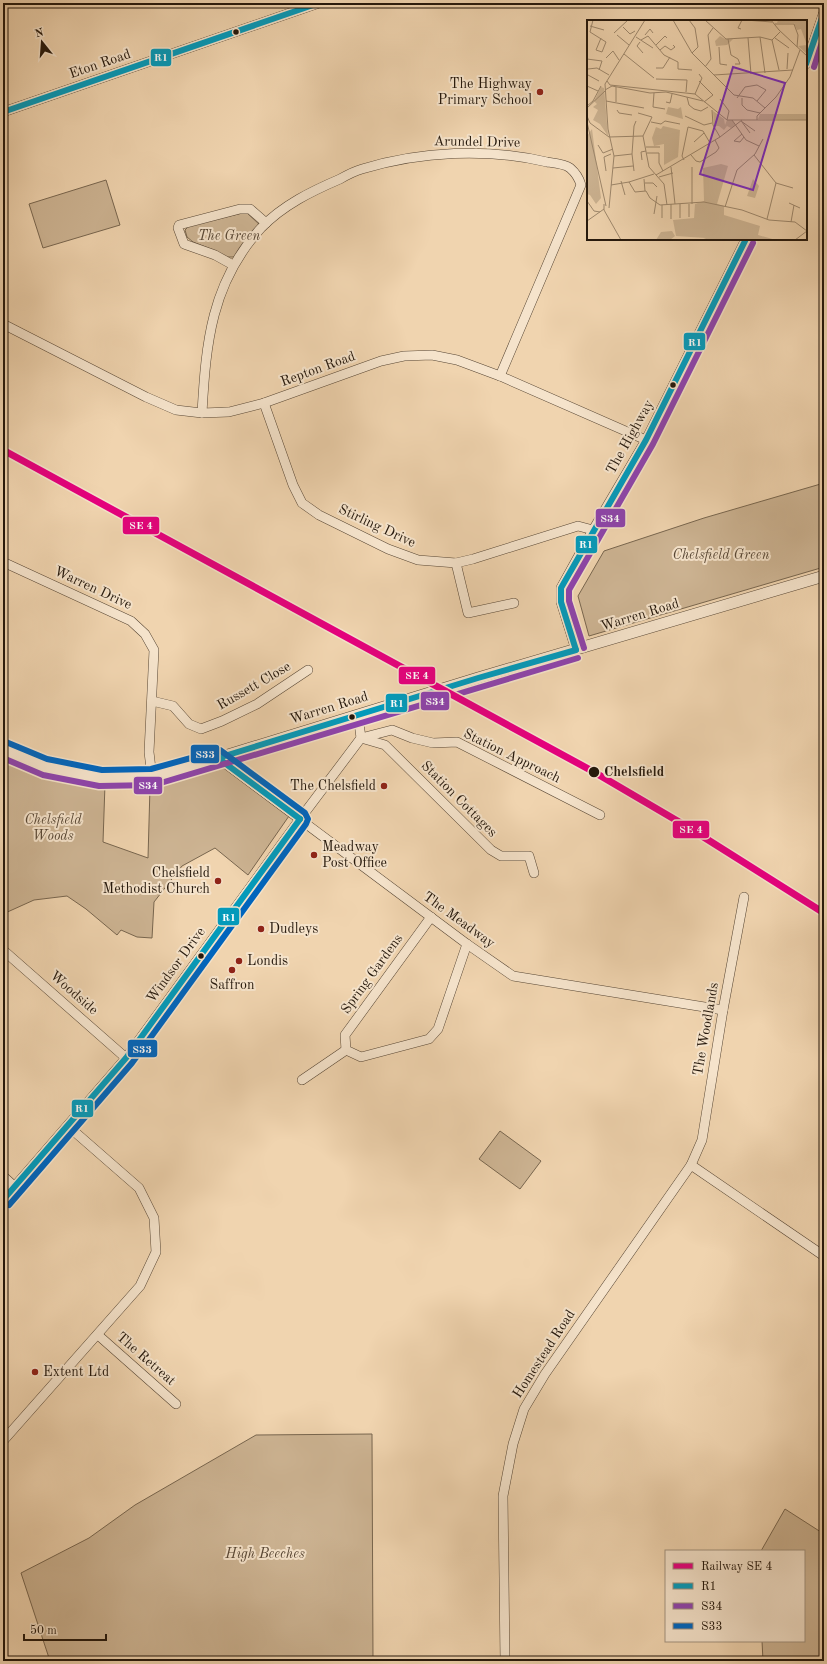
<svg xmlns="http://www.w3.org/2000/svg" width="827" height="1664" viewBox="0 0 827 1664" font-family="'Old Standard TT',serif">
<style>
.green{fill:#cdb493;stroke:#78664f}
.lines{fill:none;stroke-linecap:round;stroke-linejoin:round}
.minor-casing{stroke:#574634;stroke-width:10}
.tertiary-casing{stroke:#574634;stroke-width:12}
.minor{stroke:#f5e3cb;stroke-width:9}
.tertiary{stroke:#f5e3cb;stroke-width:11}
.bus-1-casing{stroke:#f5e3cb;stroke-width:9}
.bus-2-casing{stroke:#f5e3cb;stroke-width:9}
.bus-3-casing{stroke:#f5e3cb;stroke-width:9}
.bus-1{stroke:#049aba;stroke-width:6}
.bus-2{stroke:#8e44ad;stroke-width:6}
.bus-3{stroke:#0065bd;stroke-width:6}
.rail-1-casing{stroke:#f5e3cb;stroke-width:10}
.rail-1{stroke:#e5007d;stroke-width:7}
.bus-dot{fill:#24170b;stroke:#f5e3cb;stroke-width:1.5}
.poi-dot{fill:#8f2418;stroke:#f5e3cb;stroke-width:1.5}
.labels{text-anchor:middle;dominant-baseline:central;stroke-width:4;stroke-linejoin:round;paint-order:stroke}
.street-label{font-size:14px;fill:#24170b;stroke:#f5e3cb}
.poi-label{font-size:14px;fill:#24170b;stroke:#f5e3cb;text-anchor:start}
.park-label{font-size:14px;font-style:italic;fill:#574634;stroke:#f5e3cb}
.stop-label{font-size:14px;font-weight:bold;fill:#24170b;stroke:#f5e3cb;text-anchor:start}
.inset-road{fill:none;stroke:#9e886d;stroke-width:1}
.view{fill:#7b2cbf;fill-opacity:0.15;stroke:#7b2cbf;stroke-width:2}
.inset-edge{fill:none;stroke:#24170b;stroke-width:2}
.line-badge{stroke:#f5e3cb;stroke-width:1.5}
.badge-label{font-size:11px;text-anchor:middle;font-weight:bold;fill:#fff}
</style>
<rect width="100%" height="100%" fill="#f0d4af"/>
<filter id="stains"><feTurbulence type="fractalNoise" baseFrequency=".005" numOctaves="4"/><feColorMatrix values="0 0 0 0 .2 0 0 0 0 .09 0 0 0 0 .02 0 0 0 .5 -.17"/></filter>
<radialGradient id="worn" r=".72"><stop offset=".6" stop-color="#630" stop-opacity="0"/><stop offset="1" stop-color="#630" stop-opacity=".3"/></radialGradient>
<!-- green -->
<g class="green">
<path d="M106 180 120 225 43 248 29 204Z"/>
<path d="M246 212 261 226 234 257H227L213 250 193 242 187 237 185 230 189 226Z"/>
<path d="M824 483V567L589 636 578 596 604 551 704 518Z"/>
<path d="M3 756 43 774 105 784 103 842 148 858 150 787 220 764 289 816 248 875 215 848 182 866 154 902 152 938 137 937 121 930 117 935 86 909 67 896 34 900 3 914Z"/>
<path d="M500 1131 541 1161 520 1189 479 1159Z"/>
<path d="M372 1434 373 1661H50L21 1573 89 1538 135 1505 256 1435Z"/>
<path d="M785 1509 824 1534V1661H763L762 1641H804V1551H761Z"/>
</g>
<g class="lines">
<defs>
<g id="minor">
<path d="M806 64 824 12"/>
<path d="M3 112 319 3"/>
<path d="M233 265 215 255 184 244 178 228 179 225 240 209H250L266 223"/>
<path d="M3 324 146 397 176 410 202 413 229 412 264 403 381 361 404 356 432 355 457 360 500 376 646 440"/>
<path d="M264 403 293 485 302 503 319 515 388 549 418 560 456 563 473 559 578 526 593 530"/>
<path d="M202 413C206 343 211 283 261 228 283 205 312 191 340 179 347 175 355 171 362 169 421 151 487 148 547 162 554 163 565 164 570 168 576 173 579 178 581 185L500 376"/>
<path d="M3 562 131 621 145 634 154 650 149 752 152 777"/>
<path d="M456 563 468 613 514 603"/>
<path d="M576 650 561 602V588L593 530 646 440 746 239"/>
<path d="M152 701 173 706 189 724 201 729 222 721 257 704 308 670"/>
<path d="M361 738 392 730 412 738 433 743 457 742 600 815"/>
<path d="M361 738 385 745 491 850 501 856H529L534 873"/>
<path d="M218 758 467 944 513 976 723 1010"/>
<path d="M431 917 345 1035 346 1050 361 1057 429 1039 438 1029 467 944"/>
<path d="M3 950 126 1058"/>
<path d="M302 1080 346 1050"/>
<path d="M691 1165 824 1256"/>
<path d="M3 1176 15 1187"/>
<path d="M3 1200 126 1058 300 819 361 738 358 715"/>
<path d="M98 1335 176 1404"/>
<path d="M3 1441 140 1286 156 1252 154 1218 139 1188 68 1126"/>
<path d="M505 1661 503 1496 513 1444 524 1409 545 1374 691 1165 702 1140 723 1010 744 897"/>
</g>
<path id="tertiary" d="M3 749 45 767 101 778 152 777 218 758 478 678 824 576"/>
</defs>
<!-- minor casing -->
<use href="#minor" class="minor-casing"/>
<!-- tertiary casing -->
<use href="#tertiary" class="tertiary-casing"/>
<!-- minor -->
<use href="#minor" class="minor"/>
<!-- tertiary -->
<use href="#tertiary" class="tertiary"/>
<defs>
<g id="bus-1">
<path d="M806 64 824 12"/>
<path d="M3 112 319 3"/>
<path d="M576 650 561 602V588L646 440 746 239"/>
<path d="M218 758 478 678 576 650"/>
<path d="M218 758 300 819"/>
<path d="M3 1200 126 1058 300 819"/>
</g>
<g id="bus-2">
<path d="M814 67 824 36"/>
<path d="M584 648 569 601V590L653 444 753 243"/>
<path d="M3 758 43 775 99 786 154 785 578 658"/>
</g>
<path id="bus-3" d="M6 742 47 759 102 770 151 769 220 750 305 813 308 819 306 824 132 1063 9 1205"/>
</defs>
<!-- bus-1 casing -->
<use href="#bus-1" class="bus-1-casing"/>
<!-- bus-2 casing -->
<use href="#bus-2" class="bus-2-casing"/>
<!-- bus-3 casing -->
<use href="#bus-3" class="bus-3-casing"/>
<!-- bus-1 -->
<use href="#bus-1" class="bus-1"/>
<!-- bus-2 -->
<use href="#bus-2" class="bus-2"/>
<!-- bus-3 -->
<use href="#bus-3" class="bus-3"/>
<defs>
<path id="rail-1" d="M3 450 594 772 686 826 824 913"/>
</defs>
<!-- rail-1 casing -->
<use href="#rail-1" class="rail-1-casing"/>
<!-- rail-1 -->
<use href="#rail-1" class="rail-1"/>
</g>
<!-- markers -->
<g class="bus-dot">
<circle cx="236" cy="32" r="3.5"/>
<circle cx="673" cy="385" r="3.5"/>
<circle cx="352" cy="717" r="3.5"/>
<circle cx="594" cy="772" r="6"/>
<circle cx="201" cy="956" r="3.5"/>
</g>
<g class="poi-dot">
<circle cx="540" cy="92" r="4"/>
<circle cx="384" cy="786" r="4"/>
<circle cx="314" cy="855" r="4"/>
<circle cx="218" cy="881" r="4"/>
<circle cx="261" cy="929" r="4"/>
<circle cx="239" cy="961" r="4"/>
<circle cx="232" cy="970" r="4"/>
<circle cx="35" cy="1372" r="4"/>
</g>
<g class="labels">
<!-- street labels -->
<g class="street-label">
<text transform="translate(100 64) rotate(-19)">Eton Road</text>
<text transform="translate(477 142) rotate(1)">Arundel Drive</text>
<text transform="translate(318 369) rotate(-20)">Repton Road</text>
<text transform="translate(630 437) rotate(-61)">The Highway</text>
<text transform="translate(377 526) rotate(25)">Stirling Drive</text>
<text transform="translate(93 588) rotate(25)">Warren Drive</text>
<text transform="translate(640 615) rotate(-17)">Warren Road</text>
<text transform="translate(254 686) rotate(-30)">Russett Close</text>
<text transform="translate(329 708) rotate(-17)">Warren Road</text>
<text transform="translate(512 756) rotate(26)">Station Approach</text>
<text transform="translate(459 799) rotate(45)">Station Cottages</text>
<text transform="translate(459 920) rotate(36)">The Meadway</text>
<text transform="translate(176 965) rotate(-54)">Windsor Drive</text>
<text transform="translate(372 974) rotate(-54)">Spring Gardens</text>
<text transform="translate(74 993) rotate(41)">Woodside</text>
<text transform="translate(706 1029) rotate(-80)">The Woodlands</text>
<text transform="translate(544 1354) rotate(-57)">Homestead Road</text>
<text transform="translate(146 1359) rotate(41)">The Retreat</text>
</g>
<!-- poi labels -->
<g class="poi-label">
<text x="532" y="84" text-anchor="end">The Highway<tspan x="532" dy="16">Primary School</tspan></text>
<text x="376" y="786" text-anchor="end">The Chelsfield</text>
<text x="322" y="847">Meadway<tspan x="322" dy="16">Post Office</tspan></text>
<text x="210" y="873" text-anchor="end">Chelsfield<tspan x="210" dy="16">Methodist Church</tspan></text>
<text x="269" y="929">Dudleys</text>
<text x="247" y="961">Londis</text>
<text x="232" y="985" text-anchor="middle">Saffron</text>
<text x="43" y="1372">Extent Ltd</text>
</g>
<!-- park labels -->
<g class="park-label">
<text x="229" y="236">The Green</text>
<text x="721" y="555">Chelsfield Green</text>
<text x="53" y="820">Chelsfield<tspan x="53" dy="16">Woods</tspan></text>
<text x="265" y="1554">High Beeches</text>
</g>
<!-- stop labels -->
<g class="stop-label">
<text x="604" y="772">Chelsfield</text>
</g>
</g>
<!-- overview -->
<g transform="translate(587 20)">
<rect width="220" height="220" fill="#f0d4af"/>
<path d="M191 0H220V34L211 26 220 25 214 9 210 10 207 3H190ZM133 16 138 19H146L140 25 129 26 128 21ZM14 67 17 68 21 116 13 104 6 100 11 90 6 87 10 84 7 81ZM81 87 91 89 94 87 96 99 79 94ZM126 91 137 99 138 105 140 100H145L148 105 144 108 140 106 137 110 132 106H127ZM173 94H220V100L171 99ZM76 106 93 110 91 137 77 145V124L67 126 65 118 69 107 74 109ZM5 109 14 178 9 184 3 175 0 174V116ZM134 144 141 146 130 184 137 186V195L173 206 171 215 189 220H114L119 218 89 216 86 200 107 198 108 184 117 181 116 148ZM166 159 172 166 168 178 160 176ZM85 211 88 216 83 220H69L74 212Z" fill="#cdb493"/>
<path class="inset-road" d="M6 0 3 12 19 22M86 0 105 33 147 75 166 78 178 88M102 0 108 8 111 27 105 33M118 0 139 19 173 17 185 20 193 12M158 0 185 2M184 0 192 10 220 36M188 4H207L211 15 210 27M3 6 17 10M36 7 43 14 48 11M154 9 151 8 155 0M27 13 41 0M30 15 42 25M58 15 63 9 66 13M49 17 66 28M173 17 178 53M14 18 9 30 15 32 19 22M161 18 164 54M188 18 202 28M141 19 144 35M54 20 61 16 77 35 91 42M185 20 192 50M53 22 50 26 56 33M69 25 78 16 80 18M132 27 133 44 140 45M73 30 78 26 84 30 88 27 86 25M37 34 67 58M144 35 151 39 153 44H148M19 38 26 31 32 40M0 39 15 41 12 50M91 42V49L105 50M118 47 124 39 121 15 126 8M69 48H76L83 37M1 49 10 48 22 55M200 49 201 33M1 55 12 61M127 55 206 50M69 59 100 60 99 72M20 61 23 65 108 74 140 100H220M112 61 126 75 117 82M0 66 11 71M18 70 25 66 63 73 79 72 116 81M67 73 66 87 78 89M108 74 115 58 112 54M100 77 102 85 107 89 114 91 121 87M150 78 158 67 170 65 179 70 170 81M155 78V85L160 90 173 93M133 79 142 91 140 100M19 81 57 88M29 82V67M79 82 83 83 85 74M0 86 6 81 14 66M0 88 18 71M30 90 32 93 45 95M125 90 126 105 133 117M51 93 65 97 56 116M0 96 3 103 22 117M98 96 117 105 125 103M145 100 159 120 172 126M170 100V96L189 77 203 57 213 30M154 101 168 111M0 102 19 186M64 102 74 104 78 101 93 104M155 102 163 113M101 107 116 111 123 123M155 114 147 121 153 122 157 117M22 117 56 116 62 147 77 164 80 185M107 122 117 113M11 125 16 133 26 129M59 127H73M60 133H72V143L76 151M104 135 109 141 113 142 129 132 132 128 128 120M167 135 189 163 180 199M27 136 45 134M55 140 54 132 59 131M97 140 95 136 101 107M84 147 88 184M105 147V184M26 148 46 146M19 151 17 137 24 134M47 151 45 134 47 106 49 101M69 155 133 117 155 100M72 157 86 153M57 159 58 171M34 161 38 175M42 162 67 154M58 163H66L70 167M189 163 206 168M24 165 42 162 48 172 59 171 63 178 73 185 117 182 155 190 182 200 208 202 220 211M0 181 7 191 13 192M202 183 213 188M17 184V190L34 220M138 187 150 150 168 134 176 119M22 188 27 136 21 109 18 64 58 0M67 194 70 176M102 197V184M75 198V185M93 198V184M84 199V184M0 201 17 189M204 202 207 185M208 220 220 211"/>
<path class="view" d="M146 47 198 63 166 170 113 154Z"/>
<rect width="220" height="220" class="inset-edge"/>
</g>
<g class="line-badge">
<rect x="150" y="48" width="22" height="19" rx="4" fill="#049aba"/>
<rect x="683" y="332" width="23" height="19" rx="4" fill="#049aba"/>
<rect x="595" y="508" width="31" height="20" rx="4" fill="#8e44ad"/>
<rect x="122" y="516" width="38" height="19" rx="4" fill="#e5007d"/>
<rect x="575" y="535" width="23" height="19" rx="4" fill="#049aba"/>
<rect x="398" y="666" width="38" height="19" rx="4" fill="#e5007d"/>
<rect x="420" y="691" width="30" height="20" rx="4" fill="#8e44ad"/>
<rect x="385" y="693" width="23" height="20" rx="4" fill="#049aba"/>
<rect x="190" y="744" width="30" height="20" rx="4" fill="#0065bd"/>
<rect x="133" y="776" width="30" height="19" rx="4" fill="#8e44ad"/>
<rect x="672" y="820" width="38" height="19" rx="4" fill="#e5007d"/>
<rect x="217" y="907" width="23" height="19" rx="4" fill="#049aba"/>
<rect x="127" y="1039" width="31" height="19" rx="4" fill="#0065bd"/>
<rect x="71" y="1099" width="23" height="19" rx="4" fill="#049aba"/>
</g>
<g class="badge-label">
<text x="161" y="61">R1</text>
<text x="695" y="346">R1</text>
<text x="610" y="522">S34</text>
<text x="141" y="529">SE 4</text>
<text x="586" y="548">R1</text>
<text x="417" y="679">SE 4</text>
<text x="435" y="705">S34</text>
<text x="397" y="707">R1</text>
<text x="205" y="758">S33</text>
<text x="148" y="789">S34</text>
<text x="691" y="833">SE 4</text>
<text x="229" y="921">R1</text>
<text x="142" y="1053">S33</text>
<text x="82" y="1112">R1</text>
</g>
<!-- margin -->
<rect width="827" height="1664" fill="none" stroke="#f0d4af" stroke-width="16"/>
<rect x="4" y="4" width="819" height="1656" fill="none" stroke="#24170b" stroke-width="2"/>
<rect x="8" y="8" width="811" height="1648" fill="none" stroke="#24170b"/>
<!-- legend -->
<rect x="665" y="1550" width="140" height="92" fill="#f5e3cb" stroke="#a1917e"/>
<rect x="673" y="1563" width="20" height="6" fill="#e5007d" stroke="#a1917e"/>
<text x="701" y="1570" font-size="12" fill="#24170b">Railway SE 4</text>
<rect x="673" y="1583" width="20" height="6" fill="#049aba" stroke="#a1917e"/>
<text x="701" y="1590" font-size="12" fill="#24170b">R1</text>
<rect x="673" y="1603" width="20" height="6" fill="#8e44ad" stroke="#a1917e"/>
<text x="701" y="1610" font-size="12" fill="#24170b">S34</text>
<rect x="673" y="1623" width="20" height="6" fill="#0065bd" stroke="#a1917e"/>
<text x="701" y="1630" font-size="12" fill="#24170b">S33</text>
<!-- north arrow -->
<g transform="translate(42 42) rotate(343)" stroke="#f5e3cb" stroke-width="3" paint-order="stroke">
<path d="M0-3L7 15L0 10L-7 15Z" fill="#24170b"/>
<text y="-6" font-size="11" font-weight="bold" text-anchor="middle" fill="#24170b">N</text>
</g>
<!-- scale -->
<path d="M24 1634v6h82v-6" fill="none" stroke="#24170b" stroke-width="2"/>
<text x="30" y="1634" font-size="12" fill="#24170b" stroke="#f5e3cb" stroke-width="3" paint-order="stroke">50 m</text>
<rect width="100%" height="100%" filter="url(#stains)"/>
<rect width="100%" height="100%" fill="url(#worn)"/>
</svg>
